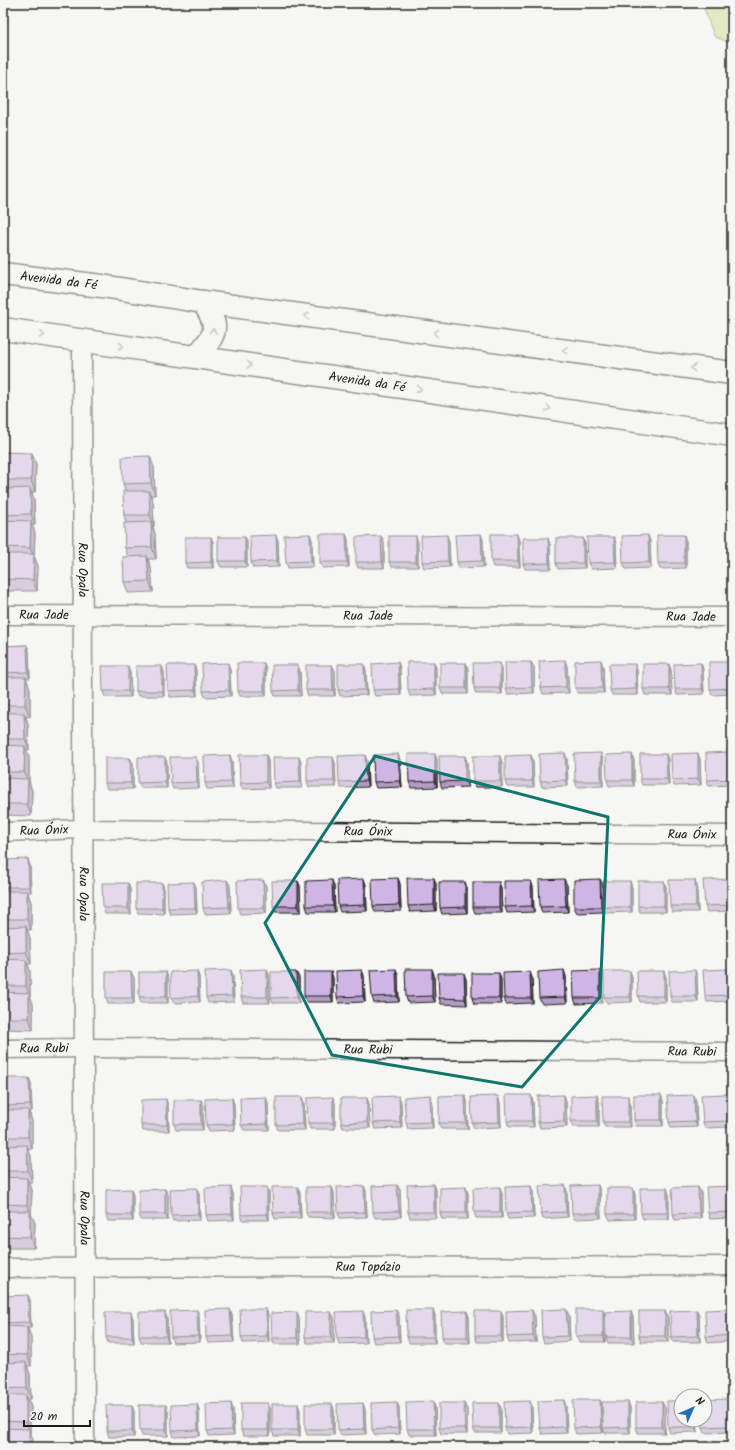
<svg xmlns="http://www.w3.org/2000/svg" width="735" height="1450" viewBox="0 0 735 1450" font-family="Kalam,sans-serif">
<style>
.green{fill:#c9d98e;stroke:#727a55}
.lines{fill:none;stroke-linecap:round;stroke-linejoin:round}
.minor-casing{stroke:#1c1c1c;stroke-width:21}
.secondary-casing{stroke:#1c1c1c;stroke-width:25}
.minor{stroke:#f6f6f2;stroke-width:18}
.secondary{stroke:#f6f6f2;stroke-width:22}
.wall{fill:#b29cc3;stroke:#1c1c1c}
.shaded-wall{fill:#917f9f;stroke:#1c1c1c}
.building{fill:#cfb5e3;stroke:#1c1c1c}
.oneway{stroke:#949492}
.marked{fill:none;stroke:#0f766e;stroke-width:3;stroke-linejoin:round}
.labels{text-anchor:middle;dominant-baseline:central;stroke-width:3;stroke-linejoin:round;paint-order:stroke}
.street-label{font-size:13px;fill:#1c1c1c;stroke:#f6f6f2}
</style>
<rect width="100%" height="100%" fill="#f6f6f2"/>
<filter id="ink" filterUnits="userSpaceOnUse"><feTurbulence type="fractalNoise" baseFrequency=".025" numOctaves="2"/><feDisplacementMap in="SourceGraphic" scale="8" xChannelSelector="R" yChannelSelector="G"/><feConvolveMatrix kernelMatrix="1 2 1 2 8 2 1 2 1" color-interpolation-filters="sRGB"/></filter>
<g filter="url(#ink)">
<!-- green -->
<path class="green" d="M702 3H732V44L714 36Z"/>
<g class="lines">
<defs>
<g id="minor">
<path id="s1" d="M82 341 85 1447"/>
<path id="s2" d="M3 615 732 617"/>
<path id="s3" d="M3 832 83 829 732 835"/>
<path id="s4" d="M3 1049 84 1048 732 1052"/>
<path id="s5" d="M3 1268 732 1266"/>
</g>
<g id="secondary">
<path id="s6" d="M3 274 102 286 203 302 732 373"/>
<path id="s7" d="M3 329 732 435"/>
<path d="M196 357C216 334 221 329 203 302"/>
</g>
</defs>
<!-- minor casing -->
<use href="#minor" class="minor-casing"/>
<!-- secondary casing -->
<use href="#secondary" class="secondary-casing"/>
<!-- minor -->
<use href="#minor" class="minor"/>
<!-- secondary -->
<use href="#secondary" class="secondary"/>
</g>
<!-- wall -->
<g class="wall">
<path d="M3 452 36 464 35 492H32L34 500 35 525H32L35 533 34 556 38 566 37 591H7L3 580V554H4L3 550V520H6L4 515 6 489 3 481Z"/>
<path d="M154 467 155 495H151L153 502 154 526H153L155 534 156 559H148L151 568 153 592 128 593 124 582 128 557 125 548 126 523 124 515 126 491 123 484Z"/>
<path d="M310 534 312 540 313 567 288 568 286 562Z"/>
<path d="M346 534 348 540 349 567 322 568 320 562Z"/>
<path d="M481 534 483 540 484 567 459 568 457 562Z"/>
<path d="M276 535 278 541 279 567 253 568 251 562Z"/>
<path d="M381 536 384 542V568H358L356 562Z"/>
<path d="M211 537 213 542V568H187L185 563Z"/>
<path d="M245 537 247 542V567H221L218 561Z"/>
<path d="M614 537 616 543 617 568 591 569 588 563Z"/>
<path d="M519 540 520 567H493L491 561Z"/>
<path d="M449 541 450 567 424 568 422 562Z"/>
<path d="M650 541 651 568 626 569 623 563Z"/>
<path d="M686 541V568L660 569 658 563Z"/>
<path d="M418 542V567H392L389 562Z"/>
<path d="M585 543V568L558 569 556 563Z"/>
<path d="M550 544 551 569H525L523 564Z"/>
<path d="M27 645 29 651 30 678H26L30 689V717L26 716 28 724 29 750H26L29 757V781L32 791 31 816 3 815V646Z"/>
<path d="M398 662 400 668 401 695 375 696 373 690Z"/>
<path d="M434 662 436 668V695L410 696 408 690Z"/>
<path d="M732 662V694L712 695 710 689Z"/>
<path d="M264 663 266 669V696H240L238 691Z"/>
<path d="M364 664 366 670 367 695 340 696 338 690Z"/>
<path d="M669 664 671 670 672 695H645L643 689Z"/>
<path d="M194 665 196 670 197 696 170 697 168 691Z"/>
<path d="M332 665 335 671V696H308L306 690Z"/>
<path d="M162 666 164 672V696H138L136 691Z"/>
<path d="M567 666 569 693 543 694 541 688Z"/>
<path d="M603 666 604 693H577L575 688Z"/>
<path d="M534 667V693L508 694 506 688Z"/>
<path d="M502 668V694H476L474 688Z"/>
<path d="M230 669 231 696 205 697 203 691Z"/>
<path d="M468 669V694H443L440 688Z"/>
<path d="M703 669 704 694 677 695 675 689Z"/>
<path d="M637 670 638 695H612L610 690Z"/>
<path d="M300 671 301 696H275L273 691Z"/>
<path d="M130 672 131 697H105L103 691Z"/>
<path d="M732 753V785L709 786 707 780Z"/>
<path d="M398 754 400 760 402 787 376 788 374 782Z"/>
<path d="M435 754 437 760V787L411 788 409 782Z"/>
<path d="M666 754 668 760 669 785H642L640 779Z"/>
<path d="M266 755 268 761 269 788 242 789 240 783Z"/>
<path d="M365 755 367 761 368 787 341 788 339 782Z"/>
<path d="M465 756 467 762 468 787 442 788 440 782Z"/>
<path d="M299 757 301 763 302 788H276L274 783Z"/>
<path d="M333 757 335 763 336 787H309L307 781Z"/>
<path d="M567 759 568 786 542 787 540 781Z"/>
<path d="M603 759V786L577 787 575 781Z"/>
<path d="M700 759 701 785 674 786 672 780Z"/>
<path d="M634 760V786H609L607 780Z"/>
<path d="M232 761 233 788 207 789 205 783Z"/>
<path d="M533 761 534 787H507L505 781Z"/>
<path d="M198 762 199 788 173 789 171 783Z"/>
<path d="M502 762V787H475L473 781Z"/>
<path d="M133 763V789H107L105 783Z"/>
<path d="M167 763V788H141L138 783Z"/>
<path d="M30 865 31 892 28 893 31 902V930H27L30 938 31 964H28L30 971V995L33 1004V1030L3 1029V891H4L3 887Z"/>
<path d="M398 878 400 884 401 911 375 912 373 906Z"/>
<path d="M434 878 436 884V911L410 912 408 906Z"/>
<path d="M364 879 366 885 367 911 340 912 338 906Z"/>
<path d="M227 880 230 886 231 913 205 914 203 908Z"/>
<path d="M263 880 266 886V913L240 914 238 908Z"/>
<path d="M695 880 697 886 698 912H672L670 906Z"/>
<path d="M298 881 300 886 301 912H275L273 906Z"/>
<path d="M531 881 533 887 534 912 507 913 505 907Z"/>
<path d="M664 881 666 887V912H640L638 906Z"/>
<path d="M465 882 467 888V913L442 914 440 908Z"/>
<path d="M499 882 501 888 502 913H475L473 907Z"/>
<path d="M128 883 130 889 131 914H105L103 908Z"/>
<path d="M162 883 164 889V914L138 913 136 908Z"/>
<path d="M731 884 732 911 707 912 705 906Z"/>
<path d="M567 885 568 912 542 913 540 907Z"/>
<path d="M603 885V912L577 913 574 907Z"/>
<path d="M334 886 335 912H308L306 906Z"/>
<path d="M196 887 197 913 170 914 168 908Z"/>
<path d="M632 887V912L606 913 604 907Z"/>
<path d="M267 969 269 975 270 1003H243L241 997Z"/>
<path d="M396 969 398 975 399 1002 374 1003 372 997Z"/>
<path d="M432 969 434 975 435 1002 408 1003 406 997Z"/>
<path d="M231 970 233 976 234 1002 208 1003 206 997Z"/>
<path d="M362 970 364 976 365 1002 339 1003 337 997Z"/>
<path d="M197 971 199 977 200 1002 174 1003 171 998Z"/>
<path d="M630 971 632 977V1002L607 1003 604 997Z"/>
<path d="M131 972 134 978V1004H108L106 998Z"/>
<path d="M166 972 168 978V1003H141L139 997Z"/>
<path d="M296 972 299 978V1003H273L271 998Z"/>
<path d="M331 972 333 978V1002H307L304 996Z"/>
<path d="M731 974 732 1001 707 1002 705 996Z"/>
<path d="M566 976 567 1003 542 1004 539 998Z"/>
<path d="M602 976V1003L576 1004 574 998Z"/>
<path d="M697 976 698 1002H672L670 996Z"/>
<path d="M532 977 533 1003 506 1004 504 998Z"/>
<path d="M666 977V1002H640L638 996Z"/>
<path d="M466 979 467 1005 441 1004 439 998Z"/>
<path d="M501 979V1004H474L472 998Z"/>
<path d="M29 1078 31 1083 32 1111H29L32 1121V1149H28L31 1156 32 1182H29L32 1190 31 1214 35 1223 34 1248H4L3 1245V1110H6L5 1106Z"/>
<path d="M465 1095 467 1101 468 1129H441L439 1123Z"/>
<path d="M531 1095 533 1101 534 1127H509L507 1121Z"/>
<path d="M564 1095 566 1101 567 1127 540 1128 538 1122Z"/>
<path d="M661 1095 663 1101V1126H636L634 1120Z"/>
<path d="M266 1097 268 1103 269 1130H244L241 1125Z"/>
<path d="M302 1097 304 1103 305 1130H278L276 1125Z"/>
<path d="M333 1097 335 1103V1129H310L308 1123Z"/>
<path d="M232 1098 234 1104 235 1130 209 1131 206 1125Z"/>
<path d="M367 1098 369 1104 370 1128H343L341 1123Z"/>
<path d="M201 1100 203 1105V1130H176L174 1124Z"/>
<path d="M729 1100 731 1127 705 1128 703 1122Z"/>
<path d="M432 1101 433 1128 408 1129 406 1123Z"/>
<path d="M599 1101V1127H573L571 1121Z"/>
<path d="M696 1101 697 1127 671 1128 669 1122Z"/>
<path d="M401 1102 402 1128 375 1129 373 1123Z"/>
<path d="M500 1102 501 1127 474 1128 472 1123Z"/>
<path d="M630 1102 631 1127H605L603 1122Z"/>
<path d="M168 1105 169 1131H143L141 1125Z"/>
<path d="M434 1184 436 1190V1218H410L408 1212Z"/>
<path d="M397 1185 400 1190 401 1217 375 1218 373 1212Z"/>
<path d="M364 1186 366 1191 367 1217 340 1218 338 1213Z"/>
<path d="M732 1186V1218L710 1219 708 1213Z"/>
<path d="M332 1187 334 1193 335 1218 308 1217 306 1212Z"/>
<path d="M165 1189 168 1195V1220H141L139 1214Z"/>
<path d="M567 1191 568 1217 543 1219 541 1213Z"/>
<path d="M600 1191 601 1218 574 1219 572 1213Z"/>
<path d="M269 1192V1220H243L241 1215Z"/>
<path d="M533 1192 534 1218 508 1219 506 1213Z"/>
<path d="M233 1193 234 1220 208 1221 206 1215Z"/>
<path d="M300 1193 301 1218 275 1219 273 1213Z"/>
<path d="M468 1193V1219H442L440 1213Z"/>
<path d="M502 1193V1218H476L474 1212Z"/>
<path d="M701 1193V1218L675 1220 673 1214Z"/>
<path d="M199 1194 200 1220 173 1221 171 1215Z"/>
<path d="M635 1194V1219L610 1220 607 1214Z"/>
<path d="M669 1194V1219H643L641 1213Z"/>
<path d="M133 1195V1221H108L106 1215Z"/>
<path d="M28 1295 30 1300 31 1328H28L31 1338V1366H27L30 1374 31 1399H28L31 1407 30 1431 33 1440 3 1447V1326H4L3 1323Z"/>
<path d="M266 1309 268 1315 269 1342 243 1343 241 1337Z"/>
<path d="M197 1310 199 1316 200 1342 173 1343 171 1337Z"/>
<path d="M396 1310 399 1316 400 1342 374 1343 372 1337Z"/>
<path d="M433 1310 435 1315V1343H409L407 1337Z"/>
<path d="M697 1310 699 1316 700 1342H673L671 1337Z"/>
<path d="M467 1311 469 1317 470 1343H444L442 1337Z"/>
<path d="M501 1311 503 1317V1342H477L475 1336Z"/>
<path d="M331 1312 334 1318V1343H307L305 1337Z"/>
<path d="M732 1313V1341L708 1343 706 1337Z"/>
<path d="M232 1315 234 1342 208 1343 206 1337Z"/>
<path d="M569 1315 570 1341 544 1343 542 1337Z"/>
<path d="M605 1315V1342H579L576 1336Z"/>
<path d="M535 1316 536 1342 509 1343 507 1337Z"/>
<path d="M365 1317 366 1343 339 1344 337 1338Z"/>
<path d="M633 1317 634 1343H608L606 1337Z"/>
<path d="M668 1317V1342H641L639 1336Z"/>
<path d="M133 1318 134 1343H108L106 1337Z"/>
<path d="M167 1318 168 1342H141L139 1336Z"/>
<path d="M299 1318 300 1344H274L272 1338Z"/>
<path d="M728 1399 730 1405 731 1432 705 1433 703 1427Z"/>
<path d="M600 1400 602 1405 630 1407V1433H605L603 1428V1433L576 1434 574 1428Z"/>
<path d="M433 1401 435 1407 436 1435H409L407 1429Z"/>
<path d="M530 1401 532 1407 533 1433 507 1434 505 1428Z"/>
<path d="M662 1402 665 1408V1433H638L636 1427Z"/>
<path d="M197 1404 199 1410 200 1436 174 1437 172 1431Z"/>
<path d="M332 1404 334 1410V1435H307L305 1429Z"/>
<path d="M566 1406 567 1433 542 1434 540 1428Z"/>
<path d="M399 1407 400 1434 375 1435 372 1430Z"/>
<path d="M270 1408V1436H243L241 1430Z"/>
<path d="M501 1408V1433H475L473 1428Z"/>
<path d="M233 1409 234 1435 209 1436 207 1431Z"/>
<path d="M365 1409 366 1434 340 1435 338 1430Z"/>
<path d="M467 1409V1434H441L439 1428Z"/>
<path d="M300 1410V1436H274L272 1430Z"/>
<path d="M134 1411V1437H109L107 1431Z"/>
<path d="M168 1411V1436H142L140 1430Z"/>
<path d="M696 1420 697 1432 670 1433 668 1427Z"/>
</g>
<!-- shaded-wall -->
<g class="shaded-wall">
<path d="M32 453 36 464 35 492 31 480Z"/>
<path d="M150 456 154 467 155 495 151 483Z"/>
<path d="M30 488 34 500 35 525 31 514Z"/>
<path d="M149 491 153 502 154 526 150 515Z"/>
<path d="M31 521 35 533 34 556 38 566 37 591 33 580 34 557 30 548Z"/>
<path d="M151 522 155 534 156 559 152 547Z"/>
<path d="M310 534 312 540 313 567 311 561Z"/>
<path d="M346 534 348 540 349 567 347 562Z"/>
<path d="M481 534 483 540 484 567 482 561Z"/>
<path d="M517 534 519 540 520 567 518 561Z"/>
<path d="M276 535 278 541 279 567 277 561Z"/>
<path d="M447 535 449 541 450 567 448 561Z"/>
<path d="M648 535 650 541 651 568 649 562Z"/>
<path d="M684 535 686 541V568L684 563Z"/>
<path d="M381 536 384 542V568L382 562Z"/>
<path d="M416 536 418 542V567L416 562Z"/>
<path d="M211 537 213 542V568L211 562Z"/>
<path d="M245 537 247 542V567L245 561Z"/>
<path d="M614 537 616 543 617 568 615 562Z"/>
<path d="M548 538 550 544 551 569 549 563Z"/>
<path d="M583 538 585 543V568L583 563Z"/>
<path d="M147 556 151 568 153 592 149 581Z"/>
<path d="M27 645 29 651 30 678 28 672Z"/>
<path d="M565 660 567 666 569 693 566 687Z"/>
<path d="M601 660 603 666 604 693 602 688Z"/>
<path d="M398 662 400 668 401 695 399 689Z"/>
<path d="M434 662 436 668V695L434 689Z"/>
<path d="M531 662 534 667V693L532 687Z"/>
<path d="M228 663 230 669 231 696 229 690Z"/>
<path d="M264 663 266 669V696L264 691Z"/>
<path d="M466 663 468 669V694L466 688Z"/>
<path d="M500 663 502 668V694L500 688Z"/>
<path d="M701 663 703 669 704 694 702 689Z"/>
<path d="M364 664 366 670 367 695 365 690Z"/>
<path d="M635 664 637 670 638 695 636 689Z"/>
<path d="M669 664 671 670 672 695 669 689Z"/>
<path d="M194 665 196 670 197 696 195 690Z"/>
<path d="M298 665 300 671 301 696 298 690Z"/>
<path d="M332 665 335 671V696L333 690Z"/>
<path d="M128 666 130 672 131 697 128 691Z"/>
<path d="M162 666 164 672V696L162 691Z"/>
<path d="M26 677 30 689V717L25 705Z"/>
<path d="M24 713 28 724 29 750 25 739Z"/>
<path d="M25 746 29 757V781L32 791 31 816 27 804 28 782 24 772Z"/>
<path d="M565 753 567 759 568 786 566 780Z"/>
<path d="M601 753 603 759V786L601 781Z"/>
<path d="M698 753 700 759 701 785 698 779Z"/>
<path d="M398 754 400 760 402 787 400 781Z"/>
<path d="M435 754 437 760V787L435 781Z"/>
<path d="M632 754 634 760V786L632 780Z"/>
<path d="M666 754 668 760 669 785 667 779Z"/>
<path d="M230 755 232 761 233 788 231 782Z"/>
<path d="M266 755 268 761 269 788 266 782Z"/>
<path d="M365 755 367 761 368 787 366 781Z"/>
<path d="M531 755 533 761 534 787 532 781Z"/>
<path d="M465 756 467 762 468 787 465 781Z"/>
<path d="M500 756 502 762V787L500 781Z"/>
<path d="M165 757 167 763V788L165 782Z"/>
<path d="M196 757 198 762 199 788 197 782Z"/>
<path d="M299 757 301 763 302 788 300 782Z"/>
<path d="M333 757 335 763 336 787 334 781Z"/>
<path d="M130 758 133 763V789L131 783Z"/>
<path d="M28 859 30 865 31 892 29 887Z"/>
<path d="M398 878 400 884 401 911 399 905Z"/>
<path d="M434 878 436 884V911L434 905Z"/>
<path d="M364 879 366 885 367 911 365 905Z"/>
<path d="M564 879 567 885 568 912 566 906Z"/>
<path d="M600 879 603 885V912L601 907Z"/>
<path d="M729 879 731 884 732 910 730 905Z"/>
<path d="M227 880 230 886 231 913 229 907Z"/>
<path d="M263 880 266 886V913L264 908Z"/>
<path d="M332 880 334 886 335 912 333 906Z"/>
<path d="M695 880 697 886 698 912 696 906Z"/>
<path d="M298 881 300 886 301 912 298 906Z"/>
<path d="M531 881 533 887 534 912 532 906Z"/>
<path d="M630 881 632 887V912L630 907Z"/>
<path d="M664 881 666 887V912L664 906Z"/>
<path d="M194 882 196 887 197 913 195 908Z"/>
<path d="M465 882 467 888V913L465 907Z"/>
<path d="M499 882 501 888 502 913 499 907Z"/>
<path d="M128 883 130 889 131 914 128 908Z"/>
<path d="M162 883 164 889V914L162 908Z"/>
<path d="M27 891 31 902V930L27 919Z"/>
<path d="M26 926 30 938 31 964 26 952Z"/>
<path d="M26 960 30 971V995L33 1004V1030L29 1018V995L26 986Z"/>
<path d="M267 969 269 975 270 1003 267 997Z"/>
<path d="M396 969 398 975 399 1002 397 996Z"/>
<path d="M432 969 434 975 435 1002 432 996Z"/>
<path d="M729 969 731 974 732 1000 730 995Z"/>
<path d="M231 970 233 976 234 1002 232 996Z"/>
<path d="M362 970 364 976 365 1002 363 996Z"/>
<path d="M564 970 566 976 567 1003 565 997Z"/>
<path d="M600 970 602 976V1003L600 998Z"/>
<path d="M695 970 697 976 698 1002 696 996Z"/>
<path d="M197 971 199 977 200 1002 198 996Z"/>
<path d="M630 971 632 977V1002L630 997Z"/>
<path d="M664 971 666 977V1002L664 996Z"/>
<path d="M131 972 134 978V1004L132 998Z"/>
<path d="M166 972 168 978V1003L166 997Z"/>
<path d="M296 972 299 978V1003L297 997Z"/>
<path d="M331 972 333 978V1002L331 996Z"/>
<path d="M530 972 532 977 533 1003 531 998Z"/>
<path d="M464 973 466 979 467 1005 465 999Z"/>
<path d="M499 973 501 979V1004L499 998Z"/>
<path d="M29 1078 31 1083 32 1111 30 1105Z"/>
<path d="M727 1094 729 1100 731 1127 728 1121Z"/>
<path d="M430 1095 432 1101 433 1128 431 1122Z"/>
<path d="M465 1095 467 1101 468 1129 466 1123Z"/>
<path d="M531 1095 533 1101 534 1127 532 1121Z"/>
<path d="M564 1095 566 1101 567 1127 564 1121Z"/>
<path d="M597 1095 599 1101V1127L597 1121Z"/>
<path d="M661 1095 663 1101V1126L661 1120Z"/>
<path d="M694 1095 696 1101 697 1127 695 1121Z"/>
<path d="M399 1096 401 1102 402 1128 400 1122Z"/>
<path d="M498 1096 500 1102 501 1127 499 1122Z"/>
<path d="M628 1096 630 1102 631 1127 628 1122Z"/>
<path d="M266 1097 268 1103 269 1130 267 1124Z"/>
<path d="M302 1097 304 1103 305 1130 303 1124Z"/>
<path d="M333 1097 335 1103V1129L333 1123Z"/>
<path d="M232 1098 234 1104 235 1130 233 1124Z"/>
<path d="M367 1098 369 1104 370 1128 367 1122Z"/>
<path d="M166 1099 168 1105 169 1131 167 1125Z"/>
<path d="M201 1100 203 1105V1130L201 1124Z"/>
<path d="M28 1110 32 1121V1149L28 1137Z"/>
<path d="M27 1145 31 1156 32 1182 28 1171Z"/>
<path d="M27 1178 32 1190 31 1214 35 1223 34 1248 30 1237V1214L27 1205Z"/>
<path d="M434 1184 436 1190V1218L434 1212Z"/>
<path d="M397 1185 400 1190 401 1217 399 1211Z"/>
<path d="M565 1185 567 1191 568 1217 566 1212Z"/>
<path d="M598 1185 600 1191 601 1218 598 1213Z"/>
<path d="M364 1186 366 1191 367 1217 365 1212Z"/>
<path d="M531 1186 533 1192 534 1218 532 1212Z"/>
<path d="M231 1187 233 1193 234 1220 232 1214Z"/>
<path d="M267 1187 269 1192V1220L267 1214Z"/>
<path d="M298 1187 300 1193 301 1218 299 1212Z"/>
<path d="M332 1187 334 1193 335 1218 332 1212Z"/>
<path d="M466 1187 468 1193V1219L466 1213Z"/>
<path d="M500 1187 502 1193V1218L500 1212Z"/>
<path d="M698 1187 701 1193V1218L699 1213Z"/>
<path d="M197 1188 199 1194 200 1220 198 1214Z"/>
<path d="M633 1188 635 1194V1219L633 1214Z"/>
<path d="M667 1188 669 1194V1219L667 1213Z"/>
<path d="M131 1189 133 1195V1221L131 1215Z"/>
<path d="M165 1189 168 1195V1220L165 1214Z"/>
<path d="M28 1295 30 1300 31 1328 29 1322Z"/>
<path d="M230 1309 232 1315 234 1342 232 1336Z"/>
<path d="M266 1309 268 1315 269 1342 267 1336Z"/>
<path d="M566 1309 569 1315 570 1341 568 1336Z"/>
<path d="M603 1309 605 1315V1342L603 1336Z"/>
<path d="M730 1309 732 1313V1336V1335Z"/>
<path d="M197 1310 199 1316 200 1342 198 1336Z"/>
<path d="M396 1310 399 1316 400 1342 398 1336Z"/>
<path d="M433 1310 435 1315V1343L433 1337Z"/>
<path d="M532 1310 535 1316 536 1342 533 1336Z"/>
<path d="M697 1310 699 1316 700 1342 698 1336Z"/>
<path d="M363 1311 365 1317 366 1343 364 1337Z"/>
<path d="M467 1311 469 1317 470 1343 467 1337Z"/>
<path d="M501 1311 503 1317V1342L501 1336Z"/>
<path d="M631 1311 633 1317 634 1343 631 1337Z"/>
<path d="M665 1311 668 1317V1342L665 1336Z"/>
<path d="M131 1312 133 1318 134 1343 132 1337Z"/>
<path d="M165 1312 167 1318 168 1342 166 1336Z"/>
<path d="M297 1312 299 1318 300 1344 297 1338Z"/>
<path d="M331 1312 334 1318V1343L331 1337Z"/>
<path d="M27 1327 31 1338V1366L27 1355Z"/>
<path d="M26 1362 30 1374 31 1399 27 1388Z"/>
<path d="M26 1395 31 1407 30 1431 33 1440V1447H29V1431L26 1422Z"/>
<path d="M728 1399 730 1405 731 1432 729 1426Z"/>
<path d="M564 1400 566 1406 567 1433 565 1427Z"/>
<path d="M600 1400 602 1406 603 1433 601 1427Z"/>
<path d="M433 1401 435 1407 436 1435 434 1429Z"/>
<path d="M530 1401 532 1407 533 1433 531 1427Z"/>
<path d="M397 1402 399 1407 400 1434 398 1428Z"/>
<path d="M628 1402 630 1407V1433L628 1427Z"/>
<path d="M662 1402 665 1408V1433L662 1427Z"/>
<path d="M231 1403 233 1409 234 1435 232 1430Z"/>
<path d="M268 1403 270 1408V1436L268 1430Z"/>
<path d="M363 1403 365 1409 366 1434 364 1429Z"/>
<path d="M464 1403 467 1409V1434L465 1428Z"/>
<path d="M499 1403 501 1408V1433L499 1428Z"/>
<path d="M197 1404 199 1410 200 1436 198 1430Z"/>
<path d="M298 1404 300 1410V1436L298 1430Z"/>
<path d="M332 1404 334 1410V1435L332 1429Z"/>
<path d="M132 1405 134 1411V1437L132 1431Z"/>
<path d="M166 1405 168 1411V1436L166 1430Z"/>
<path d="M694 1420H696L697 1432 695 1427Z"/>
</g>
<!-- building -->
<g class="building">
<path d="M3 452 32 453 31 480H3Z"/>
<path d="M150 456 151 483 123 484 122 457Z"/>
<path d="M30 488 31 514 4 515 3 489Z"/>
<path d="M123 491H149L150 515H124Z"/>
<path d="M3 520 31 521 30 548 3 547Z"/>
<path d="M151 522 152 547 125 548 124 523Z"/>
<path d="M310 534 311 561 286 562 284 535Z"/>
<path d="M320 534H346L347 562H320Z"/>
<path d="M481 534 482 561 457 562 455 535Z"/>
<path d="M491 534H517L518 561H491Z"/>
<path d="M276 535 277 561 251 562 250 536Z"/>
<path d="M447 535 448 561 422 562 421 536Z"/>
<path d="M648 535 649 562 623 563 622 536Z"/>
<path d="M657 535H684V563H658Z"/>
<path d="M381 536 382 562H356V537Z"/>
<rect x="389" y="536" width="27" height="26"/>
<path d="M185 537H211V562L185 563Z"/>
<rect x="218" y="537" width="27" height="24"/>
<path d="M587 537H614L615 562 588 563Z"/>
<path d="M523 538H548L549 563 523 564Z"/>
<rect x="556" y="538" width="27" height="25"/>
<path d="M3 554H34L33 580 3 579Z"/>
<path d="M147 556 149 581 124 582 123 557Z"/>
<path d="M27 645 28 672 3 673V646Z"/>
<path d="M565 660 566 687 541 688 539 661Z"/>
<path d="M601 660 602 688H575V661Z"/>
<path d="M398 662 399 689 373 690 372 664Z"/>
<path d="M407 662H434V689L408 690Z"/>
<path d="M505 662H531L532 687 506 688Z"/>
<path d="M709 662H732V688L710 689Z"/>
<path d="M228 663 229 690 203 691 202 664Z"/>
<path d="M237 663H264V691H238Z"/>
<rect x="440" y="663" width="26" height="25"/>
<path d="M473 663H500V688H474Z"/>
<path d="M701 663 702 689H675L674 664Z"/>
<path d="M338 664H364L365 690H338Z"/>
<path d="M609 664H635L636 689 610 690Z"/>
<rect x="643" y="664" width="26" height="25"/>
<path d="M167 665H194L195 690 168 691Z"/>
<path d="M272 665H298V690L273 691Z"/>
<path d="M306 665H332L333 690H306Z"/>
<path d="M102 666H128V691H103Z"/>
<rect x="136" y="666" width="26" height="25"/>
<path d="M3 677H26L25 705H3Z"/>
<path d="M3 713H24L25 739H3Z"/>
<path d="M3 745 25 746 24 772H3Z"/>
<path d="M732 752V779L707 780 706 753Z"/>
<path d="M565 753 566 780 540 781 539 754Z"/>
<path d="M601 753V781H575L574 754Z"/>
<path d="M698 753V779L672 780 671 754Z"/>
<path d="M398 754 400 781 374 782 373 755Z"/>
<path d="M408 754H435V781L409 782Z"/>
<path d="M632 754V780H607L606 755Z"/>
<path d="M640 754H666L667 779H640Z"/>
<path d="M230 755 231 782 205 783 204 756Z"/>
<path d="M239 755H266V782L240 783Z"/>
<path d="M365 755 366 781 339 782 338 756Z"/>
<path d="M531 755 532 781H505V756Z"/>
<path d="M439 756H465V781L440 782Z"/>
<rect x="473" y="756" width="27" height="25"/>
<path d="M138 757H165V782L138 783Z"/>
<path d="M170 757H196L197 782 171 783Z"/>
<path d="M273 757H299L300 782 274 783Z"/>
<path d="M307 757H333L334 781H307Z"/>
<path d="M105 758H130L131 783H105Z"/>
<path d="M3 778 28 779 27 804H3Z"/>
<path d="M28 859 29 887H3V860Z"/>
<path d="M398 878 399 905 373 906 372 879Z"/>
<path d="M407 878H434V905L408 906Z"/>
<path d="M364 879 365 905 338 906 337 880Z"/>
<path d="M564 879 566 906 540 907 539 880Z"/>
<path d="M600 879 601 907H574V880Z"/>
<path d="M729 879 730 905 705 906 703 880Z"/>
<path d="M227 880 229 907 203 908 202 882Z"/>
<path d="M263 880 264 908H238L237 881Z"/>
<path d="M332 880 333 906H306V881Z"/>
<path d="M669 880H695L696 906H670Z"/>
<path d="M272 881H298V906H273Z"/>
<path d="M504 881H531L532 906 505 907Z"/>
<rect x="604" y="881" width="26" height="26"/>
<rect x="638" y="881" width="26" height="25"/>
<path d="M194 882 195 908H168L167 883Z"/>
<path d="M439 882H465V907L440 908Z"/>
<rect x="473" y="882" width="26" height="25"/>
<path d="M102 883H128V908H103Z"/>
<rect x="136" y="883" width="26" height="25"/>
<rect x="3" y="891" width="24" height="28"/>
<path d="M26 926V952L3 953V927Z"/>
<path d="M3 959 26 960V986H3Z"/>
<path d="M267 969V997H241L240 970Z"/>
<path d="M396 969 397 996 372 997 370 970Z"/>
<path d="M405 969H432V996L406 997Z"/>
<path d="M729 969 730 995 705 996 703 970Z"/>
<path d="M231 970 232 996 206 997 205 971Z"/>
<path d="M362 970 363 996 337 997 336 971Z"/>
<path d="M564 970 565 997 539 998 538 972Z"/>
<path d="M600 970V998H574L573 971Z"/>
<path d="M695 970 696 996H670L669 971Z"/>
<path d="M197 971 198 996 171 998 170 972Z"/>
<rect x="604" y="971" width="26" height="26"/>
<path d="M637 971H664V996H638Z"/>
<path d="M106 972H131L132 998H106Z"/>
<rect x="139" y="972" width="27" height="25"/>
<path d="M271 972H296L297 997 271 998Z"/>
<rect x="304" y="972" width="27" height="24"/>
<path d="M530 972 531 998H504L503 973Z"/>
<path d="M438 973H464L465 999 439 998Z"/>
<rect x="472" y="973" width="27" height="25"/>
<path d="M3 992 29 993V1018H3Z"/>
<path d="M4 1078H29L30 1105 5 1106Z"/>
<path d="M727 1094 728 1121 703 1122 701 1095Z"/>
<path d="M430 1095 431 1122 406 1123 404 1097Z"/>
<path d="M465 1095 466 1123H439V1096Z"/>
<path d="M506 1095H531L532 1121H507Z"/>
<path d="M564 1095V1121L538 1122V1096Z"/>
<path d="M597 1095V1121H571V1096Z"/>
<rect x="634" y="1095" width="27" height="25"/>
<path d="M694 1095 695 1121 669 1122 667 1096Z"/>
<path d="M399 1096 400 1122 373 1123 372 1097Z"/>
<path d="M498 1096 499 1122 472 1123 471 1097Z"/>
<path d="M602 1096H628V1122H603Z"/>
<path d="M266 1097 267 1124 241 1125 240 1098Z"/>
<path d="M276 1097H302L303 1124 276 1125Z"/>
<path d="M333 1097V1123H308L307 1098Z"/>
<path d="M232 1098 233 1124 206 1125 205 1099Z"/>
<path d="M341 1098H367V1122L341 1123Z"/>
<path d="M166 1099 167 1125H141V1100Z"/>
<rect x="174" y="1100" width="27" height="24"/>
<rect x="3" y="1110" width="25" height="27"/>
<path d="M27 1145 28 1171H3V1146Z"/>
<path d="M3 1177 27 1178V1205L3 1204Z"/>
<path d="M434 1184V1212H408L407 1185Z"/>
<path d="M397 1185 399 1211 373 1212 372 1186Z"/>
<path d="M565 1185 566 1212 541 1213 539 1186Z"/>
<path d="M598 1185V1213H572L571 1186Z"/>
<path d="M364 1186 365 1212 338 1213 337 1187Z"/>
<path d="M531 1186 532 1212 506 1213 505 1187Z"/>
<path d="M732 1186V1212L708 1213 706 1187Z"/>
<path d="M231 1187 232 1214 206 1215 205 1188Z"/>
<path d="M240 1187H267V1214L241 1215Z"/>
<path d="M272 1187H298L299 1212 273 1213Z"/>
<rect x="306" y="1187" width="26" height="25"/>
<path d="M466 1187V1213H440V1188Z"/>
<path d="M500 1187V1212H474L473 1188Z"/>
<path d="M698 1187 699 1213 673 1214 672 1188Z"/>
<path d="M197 1188 198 1214 171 1215 170 1189Z"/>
<rect x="607" y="1188" width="26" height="26"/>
<path d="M640 1188H667V1213H641Z"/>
<path d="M131 1189V1215H106V1190Z"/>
<path d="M165 1189V1214H139V1190Z"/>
<path d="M3 1211H30V1237L3 1236Z"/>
<path d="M28 1295 29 1322 3 1323V1296Z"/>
<path d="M230 1309 232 1336 206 1337 205 1310Z"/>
<path d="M240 1309H266L267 1336 241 1337Z"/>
<path d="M566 1309 568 1336 542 1337 541 1310Z"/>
<rect x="576" y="1309" width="27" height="27"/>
<path d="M730 1309 732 1335 706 1337 705 1310Z"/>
<path d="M197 1310 198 1336 171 1337 170 1311Z"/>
<path d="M396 1310 398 1336 372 1337 371 1311Z"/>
<path d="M406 1310H433V1337H407Z"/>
<path d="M532 1310 533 1336 507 1337 506 1311Z"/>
<path d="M697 1310 698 1336 671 1337 670 1311Z"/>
<path d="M363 1311 364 1337 337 1338 336 1312Z"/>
<path d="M467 1311V1337H442L441 1312Z"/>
<rect x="475" y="1311" width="26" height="25"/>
<path d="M631 1311V1337H606L605 1312Z"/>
<rect x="639" y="1311" width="26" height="25"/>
<path d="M105 1312H131L132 1337H106Z"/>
<path d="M139 1312H165L166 1336H139Z"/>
<path d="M297 1312V1338H272L271 1313Z"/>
<rect x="305" y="1312" width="26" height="25"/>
<path d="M3 1326 27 1327V1355L3 1354Z"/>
<path d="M26 1362 27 1388 3 1389V1363Z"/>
<path d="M3 1395H26V1422L3 1421Z"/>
<path d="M728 1399 729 1426 703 1427 702 1420H705V1400Z"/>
<path d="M564 1400 565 1427 540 1428 538 1401Z"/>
<path d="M573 1400H600L601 1427 574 1428Z"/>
<path d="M433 1401 434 1429H407L406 1402Z"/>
<path d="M530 1401 531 1427 505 1428 504 1402Z"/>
<path d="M667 1401H681V1420H694L695 1427H668Z"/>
<path d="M397 1402 398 1428 372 1430 371 1403Z"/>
<path d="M602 1402H628V1427L603 1428Z"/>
<rect x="636" y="1402" width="26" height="25"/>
<path d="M231 1403 232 1430 207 1431 206 1404Z"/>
<rect x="241" y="1403" width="27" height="27"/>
<path d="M363 1403 364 1429 338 1430 337 1404Z"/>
<path d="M439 1403H464L465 1428H439Z"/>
<path d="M472 1403H499V1428H473Z"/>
<path d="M197 1404 198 1430 172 1431 171 1405Z"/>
<rect x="272" y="1404" width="26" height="26"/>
<rect x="305" y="1404" width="27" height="25"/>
<path d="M106 1405H132V1431H107Z"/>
<path d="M139 1405H166V1430H140Z"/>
<path d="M3 1428 29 1429V1447H3Z"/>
</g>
<!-- one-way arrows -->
<defs><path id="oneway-chevron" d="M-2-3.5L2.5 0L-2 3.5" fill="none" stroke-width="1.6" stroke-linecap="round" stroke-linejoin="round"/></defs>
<g class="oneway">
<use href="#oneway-chevron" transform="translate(307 316) rotate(-172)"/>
<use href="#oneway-chevron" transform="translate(213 331) rotate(-82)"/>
<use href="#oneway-chevron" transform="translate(436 333) rotate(-172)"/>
<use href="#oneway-chevron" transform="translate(42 335) rotate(9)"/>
<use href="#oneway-chevron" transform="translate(121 346) rotate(8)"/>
<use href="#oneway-chevron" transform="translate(565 350) rotate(-172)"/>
<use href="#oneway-chevron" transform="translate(249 365) rotate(8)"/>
<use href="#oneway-chevron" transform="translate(693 368) rotate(-172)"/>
<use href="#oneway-chevron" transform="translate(419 389) rotate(8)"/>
<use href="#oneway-chevron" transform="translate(548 408) rotate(8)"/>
</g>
</g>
<!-- marked area -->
<path d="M0 0H735V1450H0ZM375 756 608 817 600 997 522 1087 332 1055 265 923Z" fill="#f6f6f2" fill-opacity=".55" fill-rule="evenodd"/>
<path class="marked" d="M375 756 608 817 600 997 522 1087 332 1055 265 923Z"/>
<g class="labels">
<!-- street labels -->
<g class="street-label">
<text stroke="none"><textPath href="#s6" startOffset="56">Avenida da Fé</textPath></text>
<text stroke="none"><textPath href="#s7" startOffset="368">Avenida da Fé</textPath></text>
<text stroke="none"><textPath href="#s1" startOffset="229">Rua Opala</textPath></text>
<text stroke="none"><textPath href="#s2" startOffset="41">Rua Jade</textPath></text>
<text stroke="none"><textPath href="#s2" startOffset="365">Rua Jade</textPath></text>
<text stroke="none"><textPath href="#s2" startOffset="688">Rua Jade</textPath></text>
<text stroke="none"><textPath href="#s3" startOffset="41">Rua Ónix</textPath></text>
<text stroke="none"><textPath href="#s3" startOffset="365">Rua Ónix</textPath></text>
<text stroke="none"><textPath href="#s3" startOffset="689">Rua Ónix</textPath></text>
<text stroke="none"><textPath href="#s1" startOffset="553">Rua Opala</textPath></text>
<text stroke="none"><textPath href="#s4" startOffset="41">Rua Rubi</textPath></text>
<text stroke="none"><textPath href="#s4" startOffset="365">Rua Rubi</textPath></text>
<text stroke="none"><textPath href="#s4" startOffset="689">Rua Rubi</textPath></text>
<text stroke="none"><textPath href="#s1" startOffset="877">Rua Opala</textPath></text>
<text stroke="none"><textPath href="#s5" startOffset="365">Rua Topázio</textPath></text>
</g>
</g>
<!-- margin -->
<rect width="735" height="1450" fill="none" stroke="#f6f6f2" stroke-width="16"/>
<rect x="8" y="8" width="719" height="1434" fill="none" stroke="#1c1c1c" stroke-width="1.5" filter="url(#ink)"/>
<!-- north arrow -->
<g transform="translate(693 1408) rotate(45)"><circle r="19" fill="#f6f6f2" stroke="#9f9f9c"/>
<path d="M0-3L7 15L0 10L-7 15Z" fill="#1f6fb2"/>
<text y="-6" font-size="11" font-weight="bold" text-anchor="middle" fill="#1c1c1c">N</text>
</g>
<!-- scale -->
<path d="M24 1420v6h66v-6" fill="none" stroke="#1c1c1c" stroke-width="2"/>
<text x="30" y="1420" font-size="12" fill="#1c1c1c" stroke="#f6f6f2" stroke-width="3" paint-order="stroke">20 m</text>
</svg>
